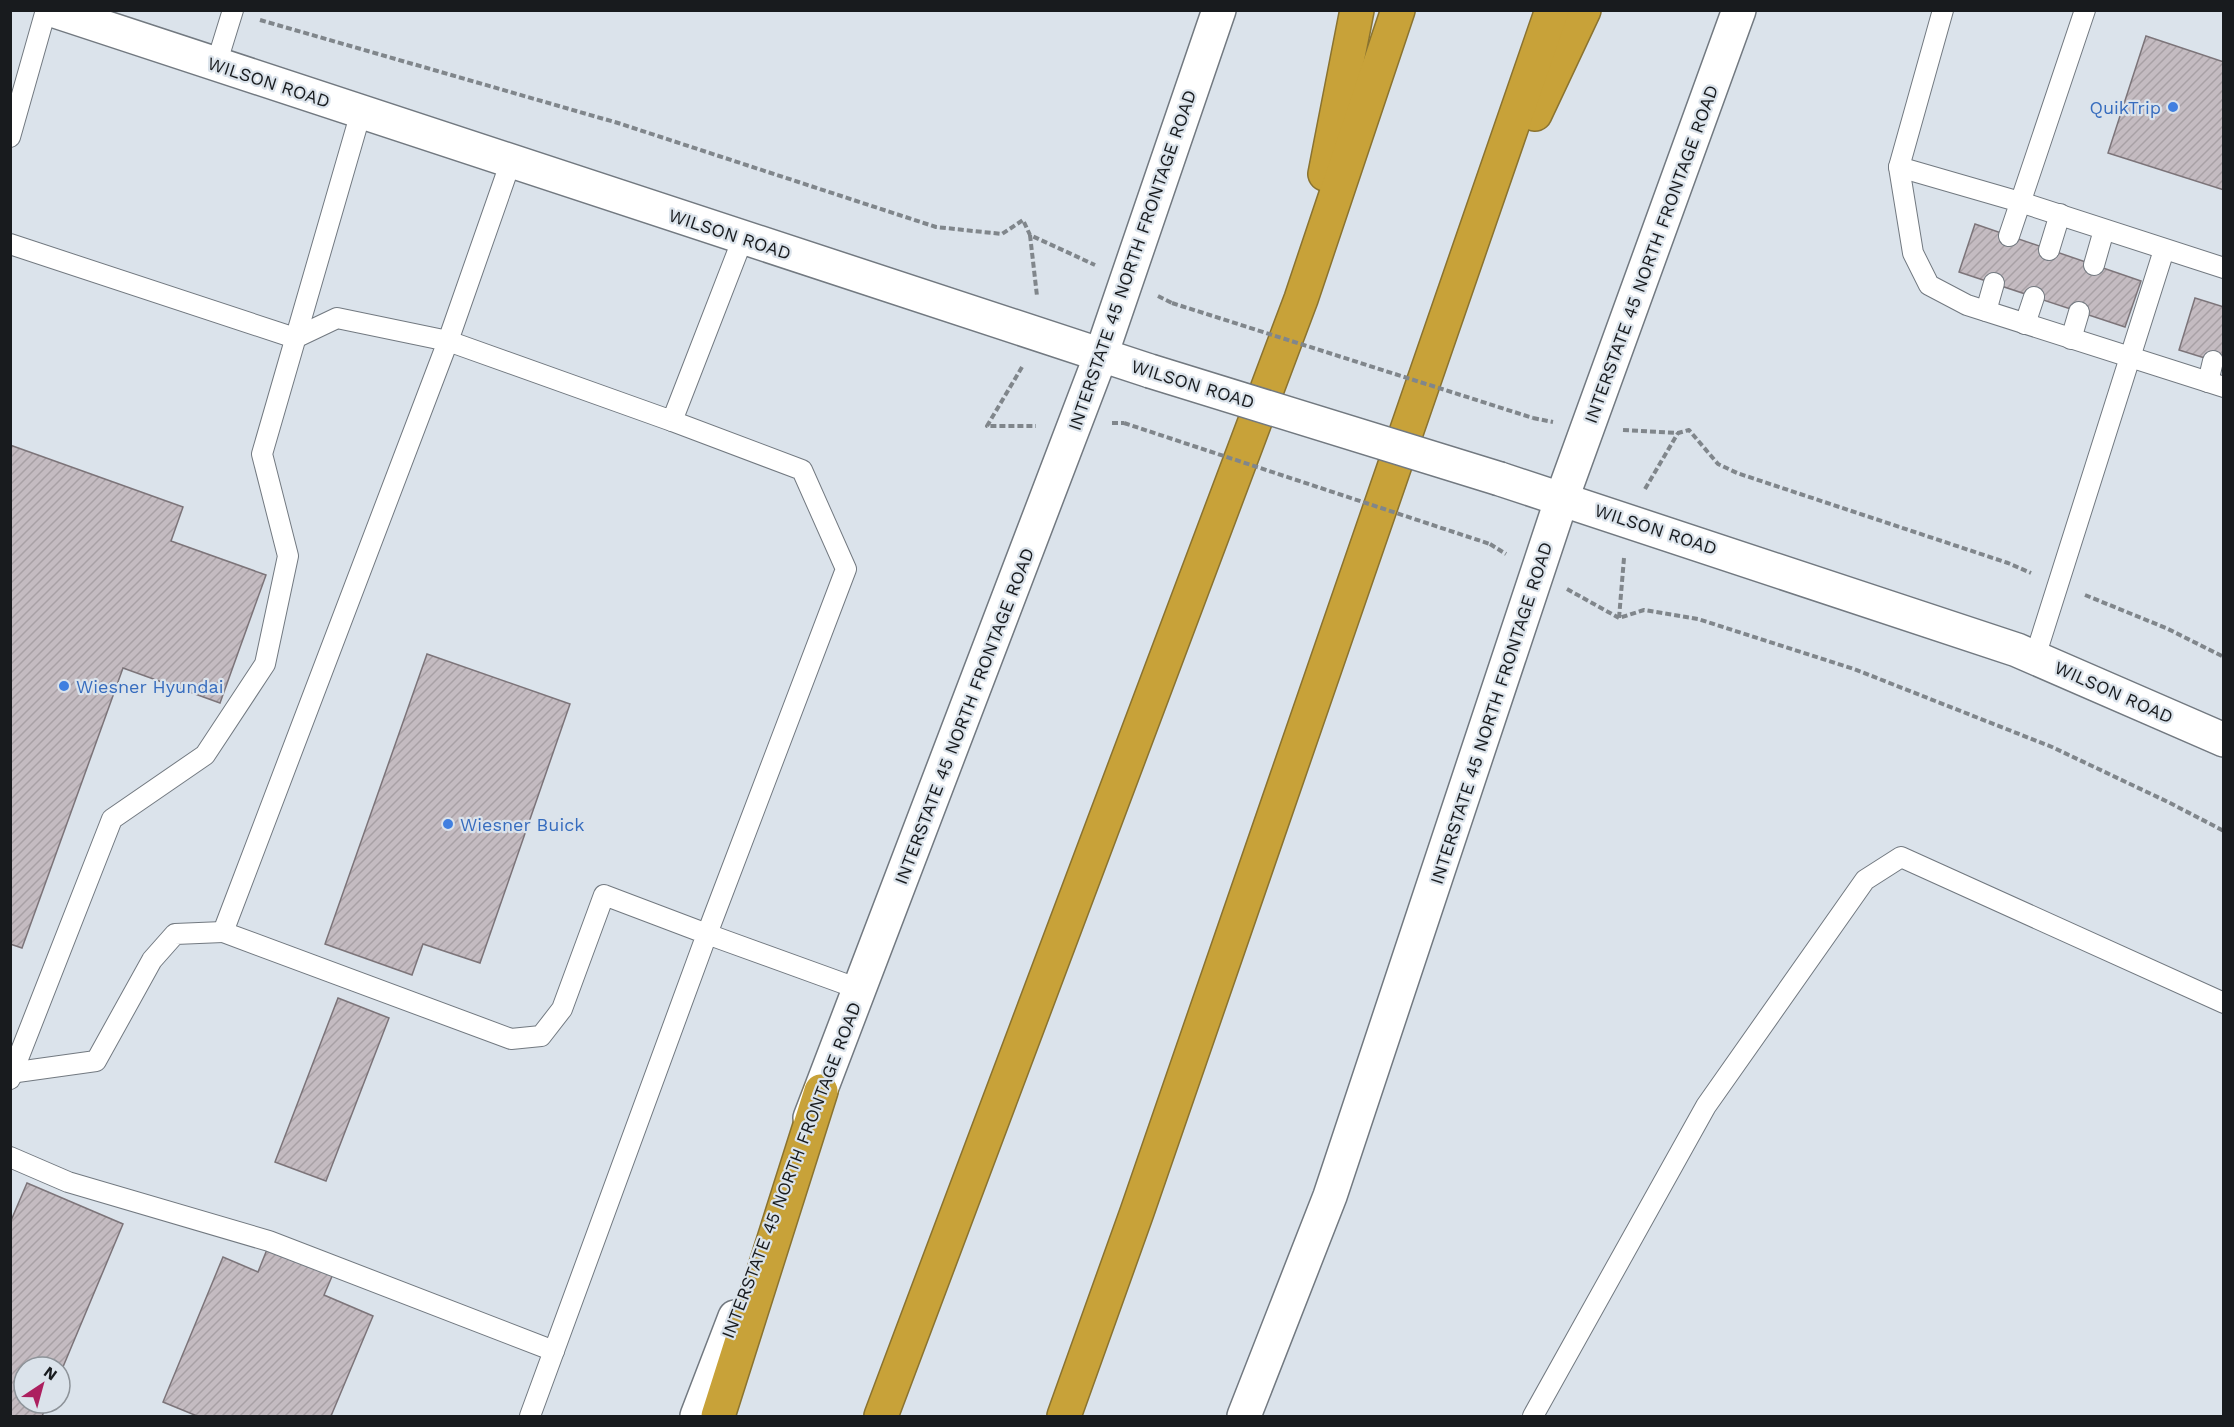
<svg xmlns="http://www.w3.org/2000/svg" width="2234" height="1427" viewBox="0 0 2234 1427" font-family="'Work Sans',sans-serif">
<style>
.building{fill:url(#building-hatch);stroke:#7c7479;stroke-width:1.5}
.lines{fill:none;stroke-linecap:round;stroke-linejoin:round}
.service-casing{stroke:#727980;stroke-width:22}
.tertiary-casing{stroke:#727980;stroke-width:36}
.secondary-casing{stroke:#727980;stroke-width:36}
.motorway-casing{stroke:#8a7330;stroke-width:36}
.path{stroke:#80868b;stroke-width:4;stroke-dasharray:6 3;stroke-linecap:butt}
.service{stroke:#fff;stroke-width:20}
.tertiary{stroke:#fff;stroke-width:33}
.secondary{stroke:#fff;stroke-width:33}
.motorway{stroke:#c8a239;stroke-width:33}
.tertiary-bridge-casing{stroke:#727980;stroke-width:36;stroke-linecap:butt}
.path-bridge{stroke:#80868b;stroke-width:4;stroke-dasharray:6 3;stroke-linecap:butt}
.tertiary-bridge{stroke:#fff;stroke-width:33}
.shop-dot{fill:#3f7fe0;stroke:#dbe3eb;stroke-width:2}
.labels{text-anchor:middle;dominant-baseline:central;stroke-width:4.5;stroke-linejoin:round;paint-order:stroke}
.street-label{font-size:18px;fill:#181b1e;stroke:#dbe3eb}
.shop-label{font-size:18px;fill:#366cbe;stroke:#dbe3eb;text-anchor:start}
</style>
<defs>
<pattern id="building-hatch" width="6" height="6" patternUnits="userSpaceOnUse" patternTransform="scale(1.5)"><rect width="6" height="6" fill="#c4bbc1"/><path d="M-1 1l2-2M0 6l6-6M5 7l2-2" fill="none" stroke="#a8a0a5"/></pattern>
</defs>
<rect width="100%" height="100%" fill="#dbe3eb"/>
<!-- building -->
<g class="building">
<path d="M2146 36 2224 62V190L2108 153Z"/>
<path d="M1975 224 2141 281 2125 327 1959 272Z"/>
<path d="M2195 298 2224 307V364L2179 350Z"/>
<path d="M10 445 183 507 171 541 266 575 220 703 123 668 22 948 10 944Z"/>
<path d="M427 654 570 704 480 963 423 944 412 975 325 944Z"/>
<path d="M338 998 389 1018 326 1181 275 1162Z"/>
<path d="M27 1183 123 1224 60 1374V1367H24V1403H48L42 1416H10V1223Z"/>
<path d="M268 1247 333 1274 324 1295 373 1316 331 1416H197L163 1402 223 1257 258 1272Z"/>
</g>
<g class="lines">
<defs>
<g id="service">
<path d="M1943 10 1899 167 1913 253 1929 285 1967 305 2224 387"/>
<path d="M216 65 233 10"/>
<path d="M10 137 46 10"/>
<path d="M511 161 448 341 672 421 743 238"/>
<path d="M1899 167 2020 202 2224 268"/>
<path d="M2009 236 2085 10"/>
<path d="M10 244 295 338 337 318 448 341 223 932 511 1039 541 1036 562 1009 604 895 707 934 530 1416"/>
<path d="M2049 250 2060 214"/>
<path d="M2094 265 2104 230"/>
<path d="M1986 311 1994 283"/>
<path d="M2025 324 2034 297"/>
<path d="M2071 339 2079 312"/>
<path d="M2208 382 2213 361"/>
<path d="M672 421 802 470 846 569 707 934 859 989"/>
<path d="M2035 657 2164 250"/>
<path d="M10 1073 96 1061 152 960 175 934 223 932"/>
<path d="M10 1079 112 819 205 755 265 664 288 556 262 454 361 112"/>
<path d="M10 1157 68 1182 269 1241 554 1351"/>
<path d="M1533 1416 1706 1106 1865 880 1901 857 2224 1003"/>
</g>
<g id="tertiary">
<path d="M52 10 1150 371"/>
<path d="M1500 479 2017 650 2224 740"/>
</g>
<g id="secondary">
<path d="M810 1118 1101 355 1219 10"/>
<path d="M697 1416 735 1317"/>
<path d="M1244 1416 1330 1196 1562 498 1739 10"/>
</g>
<g id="motorway">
<path d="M1535 114 1584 10"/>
<path d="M1325 174 1357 10"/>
<path d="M718 1416 821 1091"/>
<path d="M881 1416 1301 299 1398 10"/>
<path d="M1064 1416 1137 1212 1552 10"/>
</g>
</defs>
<!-- service casing -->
<use href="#service" class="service-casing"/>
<!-- tertiary casing -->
<use href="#tertiary" class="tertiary-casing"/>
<!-- secondary casing -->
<use href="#secondary" class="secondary-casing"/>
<!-- motorway casing -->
<use href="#motorway" class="motorway-casing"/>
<!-- path -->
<g class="path">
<path d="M260 20 618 123 936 227 1002 234 1023 220 1030 235 1095 265"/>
<path d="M1030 235 1037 296"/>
<path d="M1158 296 1172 303"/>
<path d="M1022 367 987 426H1036"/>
<path d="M1533 418 1553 422"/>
<path d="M1112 423H1124"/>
<path d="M1623 430 1678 433 1689 430 1718 464 1737 473 2008 563 2031 573"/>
<path d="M1645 489 1678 433"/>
<path d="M1490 544 1506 554"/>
<path d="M1624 558 1619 618 1644 610 1698 619 1854 669 2052 747 2168 802 2224 831"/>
<path d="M1567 589 1619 618"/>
<path d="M2085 595 2166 628 2224 657"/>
</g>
<!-- service -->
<use href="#service" class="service"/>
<!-- tertiary -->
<use href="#tertiary" class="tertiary"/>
<!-- secondary -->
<use href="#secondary" class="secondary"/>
<!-- motorway -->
<use href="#motorway" class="motorway"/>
<defs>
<path id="tertiary-bridge" d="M1150 371 1500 479"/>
</defs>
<!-- tertiary-bridge casing -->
<use href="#tertiary-bridge" class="tertiary-bridge-casing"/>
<!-- path-bridge -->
<g class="path-bridge">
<path d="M1172 303 1533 418"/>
<path d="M1124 423 1490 544"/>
</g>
<!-- tertiary-bridge -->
<use href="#tertiary-bridge" class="tertiary-bridge"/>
</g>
<!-- markers -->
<g class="shop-dot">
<circle cx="2173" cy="107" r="6"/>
<circle cx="64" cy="686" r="6"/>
<circle cx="448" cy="824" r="6"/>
</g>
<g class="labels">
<!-- street labels -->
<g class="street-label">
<text transform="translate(269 82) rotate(18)">WILSON ROAD</text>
<text transform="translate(730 234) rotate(18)">WILSON ROAD</text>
<text transform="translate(1651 254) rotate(-70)">INTERSTATE 45 NORTH FRONTAGE ROAD</text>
<text transform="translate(1132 260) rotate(-71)">INTERSTATE 45 NORTH FRONTAGE ROAD</text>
<text transform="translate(1193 384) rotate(17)">WILSON ROAD</text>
<text transform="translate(1656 529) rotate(18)">WILSON ROAD</text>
<text transform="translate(2114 692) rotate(24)">WILSON ROAD</text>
<text transform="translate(1491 713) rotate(-72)">INTERSTATE 45 NORTH FRONTAGE ROAD</text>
<text transform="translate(964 716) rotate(-69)">INTERSTATE 45 NORTH FRONTAGE ROAD</text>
<text transform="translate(791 1170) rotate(-69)">INTERSTATE 45 NORTH FRONTAGE ROAD</text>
</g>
<!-- shop labels -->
<g class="shop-label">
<text x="2161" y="107" text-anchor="end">QuikTrip</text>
<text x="76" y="686">Wiesner Hyundai</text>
<text x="460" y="824">Wiesner Buick</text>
</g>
</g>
<!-- border -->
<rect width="2234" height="1427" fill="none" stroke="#181b1e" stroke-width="24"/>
<!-- north arrow -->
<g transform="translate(42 1385) rotate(36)"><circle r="28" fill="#dbe3eb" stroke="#8d9399" stroke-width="1.5"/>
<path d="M0-4.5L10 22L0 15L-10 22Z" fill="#ac205f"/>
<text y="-9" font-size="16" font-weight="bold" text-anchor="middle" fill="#181b1e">N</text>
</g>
</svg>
